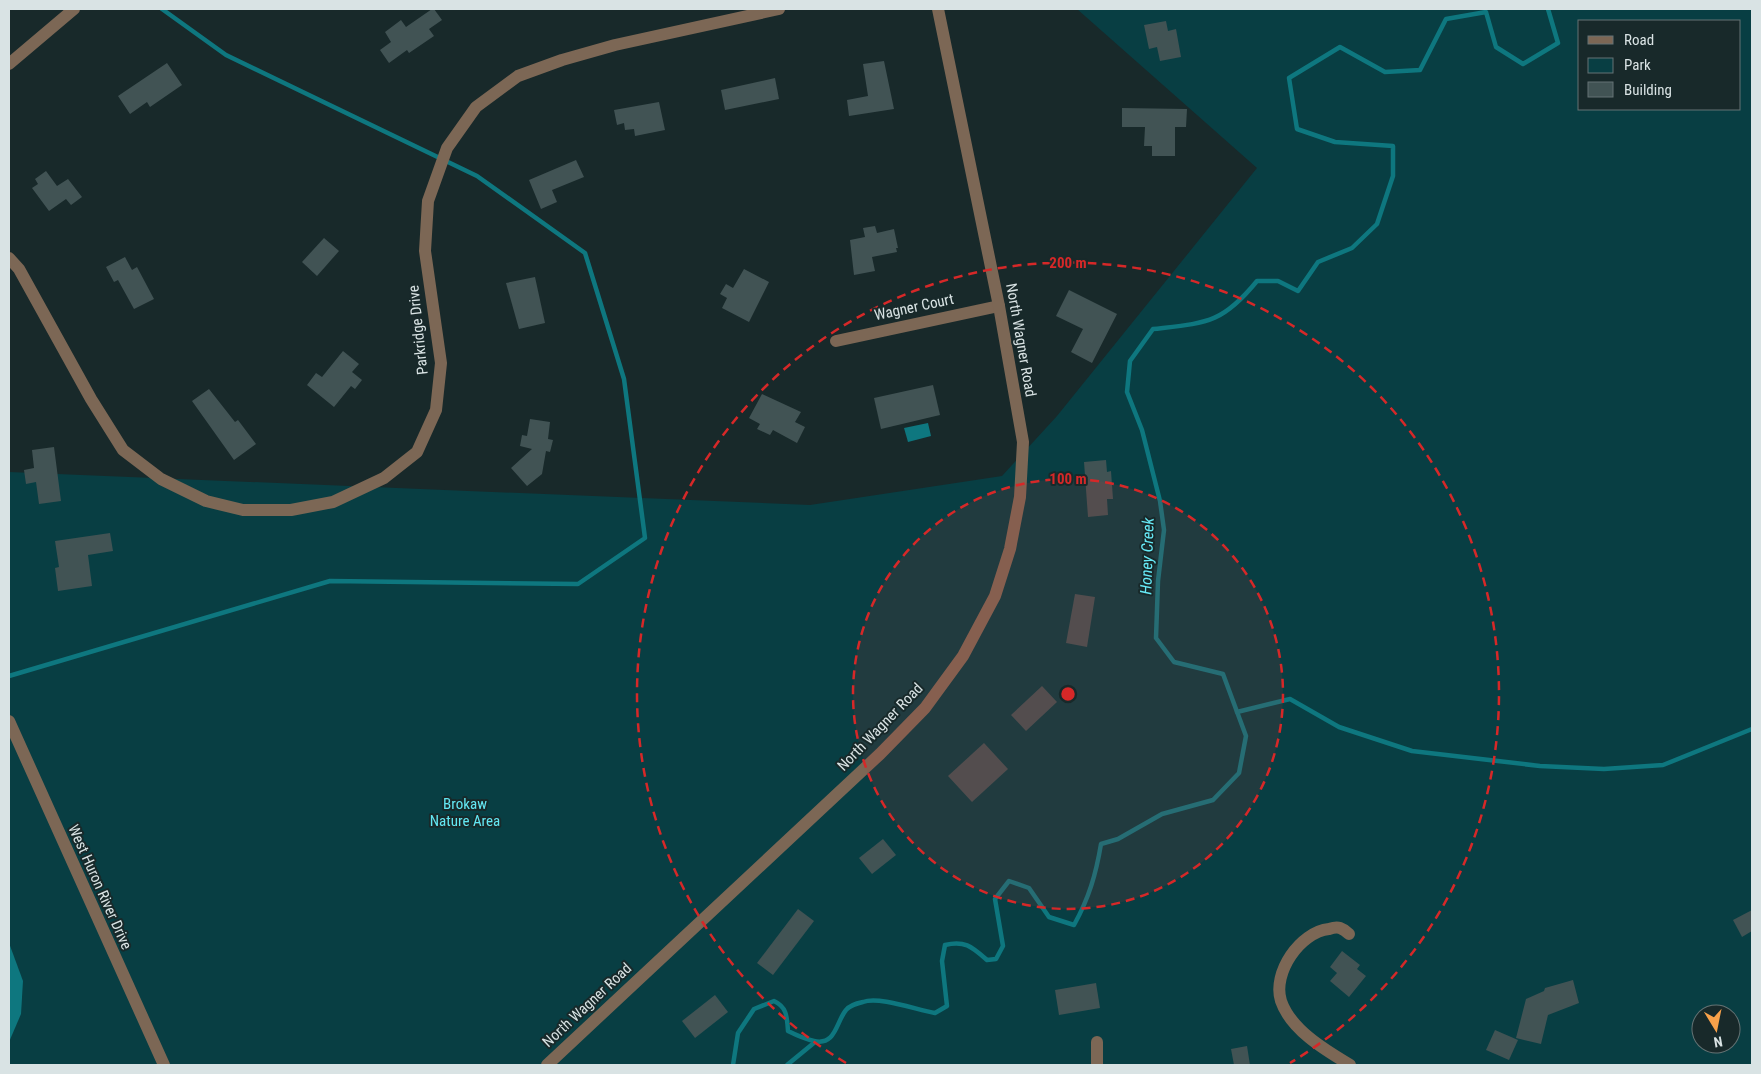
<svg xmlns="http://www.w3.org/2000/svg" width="1761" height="1074" viewBox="0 0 1761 1074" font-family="'Roboto Condensed',sans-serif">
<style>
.green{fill:#083e43;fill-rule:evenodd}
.water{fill:#0e777f}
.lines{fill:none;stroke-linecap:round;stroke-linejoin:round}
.stream{stroke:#0e777f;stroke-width:4.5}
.building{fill:#415354}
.minor{stroke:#7c6755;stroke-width:12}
.ring{fill:none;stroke:#d62828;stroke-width:2.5;stroke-dasharray:9 6}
.labels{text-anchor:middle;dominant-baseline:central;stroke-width:4;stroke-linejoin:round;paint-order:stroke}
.street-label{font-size:15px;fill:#d9e3e4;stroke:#18292a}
.park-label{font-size:15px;fill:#63e7f3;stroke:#18292a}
.water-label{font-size:16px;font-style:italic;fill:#67eaf7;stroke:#18292a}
.centre{fill:#d62828;stroke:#18292a;stroke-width:2.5}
.ring-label{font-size:15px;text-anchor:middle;font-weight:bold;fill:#d62828;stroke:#18292a;stroke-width:4;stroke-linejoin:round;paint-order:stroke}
</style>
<rect width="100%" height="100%" fill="#18292a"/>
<!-- green -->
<path class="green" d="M1077 9H1752V1065H9V472L810 505 1002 476 1057 416 1257 168ZM1580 21H1740V109H1580ZM1701 1014H1731V1044H1701Z"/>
<!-- water -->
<g class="water">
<path d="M928 423 931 436 908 442 904 428Z"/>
<path d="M9 943 23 981 21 1014 9 1042Z"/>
</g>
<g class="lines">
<!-- stream -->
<g class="stream">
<path d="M9 676 330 581 578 584 645 538 624 379 585 253 477 176 226 55 162 9"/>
<path d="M1237 712 1290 699 1339 727 1412 751 1540 766 1604 769 1663 765 1752 729"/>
<path d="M733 1065 738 1033 754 1009 774 1001C787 1007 787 1017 788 1031 796 1035 805 1039 814 1041 836 1046 836 1022 846 1010 849 1006 858 1003 863 1002 879 996 917 1010 935 1013L947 1006 942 961 945 945C965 940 972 947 987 960L996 959 1003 946 995 899 1009 881 1029 888 1049 917 1074 925C1089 898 1096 874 1101 844L1118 839 1162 814 1213 800 1239 773 1246 736 1223 674 1174 662 1156 638 1158 581 1164 530 1160 501 1142 430 1127 392 1130 361 1153 329C1206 323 1222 324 1257 281H1278L1298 291 1318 262 1352 248 1377 224 1393 176V146L1335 142 1297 129 1289 78 1340 47 1385 72 1420 70 1446 19 1486 12 1496 47 1523 64 1558 43 1548 9"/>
<path d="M787 1065 815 1042"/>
</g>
</g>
<!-- building -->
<g class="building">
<path d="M432 9H434L442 20 429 29 434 36 409 53 407 50 389 63 380 50 391 42 385 32 401 20 406 27Z"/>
<path d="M1166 21 1168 31 1176 29 1181 57 1160 61 1157 47 1149 49 1144 25Z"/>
<path d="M884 61 894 109 849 116 847 100 868 96 863 64Z"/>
<path d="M167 63 182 85 150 107 147 102 130 114 118 96Z"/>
<path d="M775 78 779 99 725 110 721 90Z"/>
<path d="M659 102 665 130 635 136 634 129 625 130 624 123 617 125 614 110Z"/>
<path d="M1122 108 1187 109 1186 127H1175V156H1152V146H1144L1145 127H1122Z"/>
<path d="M576 160 584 177 552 190 557 202 541 209 529 180Z"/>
<path d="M46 171 57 186 68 179 82 197 71 205 66 199 49 211 32 188 38 184 35 179Z"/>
<path d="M875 226 877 233 894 229 898 248H896L897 252 872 257 875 271 854 275 850 240 865 237 863 228Z"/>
<path d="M324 238 339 251 317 276 302 262Z"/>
<path d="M125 257 132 270 137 267 154 299 134 309 118 280 114 282 106 267Z"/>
<path d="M744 269 769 282 749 322 722 308 727 298 720 294 726 284 733 288Z"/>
<path d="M535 277 545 323 519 329 506 283Z"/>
<path d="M1069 290 1117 314 1092 363 1071 352 1083 329 1056 316Z"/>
<path d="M343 351 359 364 352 372 362 380 355 389 351 386 334 407 307 385 316 373 322 377Z"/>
<path d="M933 385 940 415 881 429 874 398Z"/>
<path d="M209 389 235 422 238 420 256 444 234 460 192 401Z"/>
<path d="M762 394 801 412 795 422 805 427 797 443 773 430 770 435 757 429 760 424 749 418Z"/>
<path d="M530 419 550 422 548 439 553 440 550 452 546 451 542 474 527 486 511 468 532 449 520 446 522 435 527 436Z"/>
<path d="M54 447 61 501 39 504 36 482 26 484 24 470 34 468 32 450Z"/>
<path d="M1106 460 1107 472 1111 471 1113 499H1107L1108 515 1088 517 1084 462Z"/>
<path d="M110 533 113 551 88 555 92 586 58 591 55 568 59 567 55 541Z"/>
<path d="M1075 594 1095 597 1087 647 1066 643Z"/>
<path d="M1042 686 1057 702 1026 731 1011 715Z"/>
<path d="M984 743 1008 769 972 802 948 776Z"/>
<path d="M883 839 896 855 872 874 859 858Z"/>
<path d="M798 909 814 921 773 975 757 963Z"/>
<path d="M1752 910V931L1742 937 1733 920Z"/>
<path d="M1342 951 1360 965 1357 969 1366 976 1349 997 1330 981 1337 973 1330 967Z"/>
<path d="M1573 980 1579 1003 1548 1015 1541 1044 1516 1038 1526 999 1544 991 1545 988Z"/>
<path d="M1096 983 1100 1008 1059 1015 1055 990Z"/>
<path d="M715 995 728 1012 695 1038 682 1021Z"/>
<path d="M1495 1030 1518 1040 1509 1060 1486 1050Z"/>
<path d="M1247 1046 1250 1065H1234L1231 1049Z"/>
</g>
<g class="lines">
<!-- minor -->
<g class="minor">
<path d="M9 64 74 9"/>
<path d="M9 258 19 269 91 399 123 450 161 479 206 501 243 510H291L333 502 384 478 417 452 436 410 441 363 425 251 428 201 447 148 476 107 518 76 562 60 615 45 779 9"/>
<path d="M836 341 999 306"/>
<path d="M9 721 164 1065"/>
<path d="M1349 934C1347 932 1343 929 1340 928 1337 927 1332 928 1329 929 1300 932 1272 973 1281 1001 1291 1030 1325 1050 1350 1065"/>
<path d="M547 1065 880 754 925 708 963 656 995 596 1010 549 1020 497 1023 442 999 306 938 9"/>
<path d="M1097 1065V1042"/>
</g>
</g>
<!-- distance rings -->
<circle cx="1068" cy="694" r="215" fill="#d62828" fill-opacity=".12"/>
<g class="ring">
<circle cx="1068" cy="694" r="215"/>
<path d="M846 1063A431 431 0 1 1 1290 1063"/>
</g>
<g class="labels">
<!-- street labels -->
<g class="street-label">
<text transform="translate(914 307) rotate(-12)">Wagner Court</text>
<text transform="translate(418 330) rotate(-96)">Parkridge Drive</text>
<text transform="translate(1021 340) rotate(80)">North Wagner Road</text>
<text transform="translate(880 727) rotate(-46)">North Wagner Road</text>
<text transform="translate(100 887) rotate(66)">West Huron River Drive</text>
<text transform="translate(587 1005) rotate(-43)">North Wagner Road</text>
</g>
<!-- park labels -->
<g class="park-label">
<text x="465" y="804">Brokaw<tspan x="465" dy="17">Nature Area</tspan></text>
</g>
<!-- water labels -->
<g class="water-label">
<text transform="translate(1147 556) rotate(-88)">Honey Creek</text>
</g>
</g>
<circle cx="1068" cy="694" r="8" class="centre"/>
<g class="ring-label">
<text x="1068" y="268">200 m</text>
<text x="1068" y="484">100 m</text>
</g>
<!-- border -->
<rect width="1761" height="1074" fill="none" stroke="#d9e3e4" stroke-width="20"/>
<!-- legend -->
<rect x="1578" y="20" width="162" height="90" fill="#18292a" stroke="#657374"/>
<rect x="1588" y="36" width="25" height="8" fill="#7c6755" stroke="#657374"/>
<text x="1624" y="45" font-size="15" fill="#d9e3e4">Road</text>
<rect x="1588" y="58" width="25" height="15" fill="#083e43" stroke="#657374"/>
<text x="1624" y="70" font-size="15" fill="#d9e3e4">Park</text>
<rect x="1588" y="82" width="25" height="15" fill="#415354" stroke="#657374"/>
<text x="1624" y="95" font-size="15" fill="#d9e3e4">Building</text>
<!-- north arrow -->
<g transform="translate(1716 1029) rotate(170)"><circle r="24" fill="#18292a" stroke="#657374"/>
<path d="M0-4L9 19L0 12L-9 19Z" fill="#f8a14a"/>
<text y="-8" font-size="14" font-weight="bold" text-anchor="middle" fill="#d9e3e4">N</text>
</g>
</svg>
